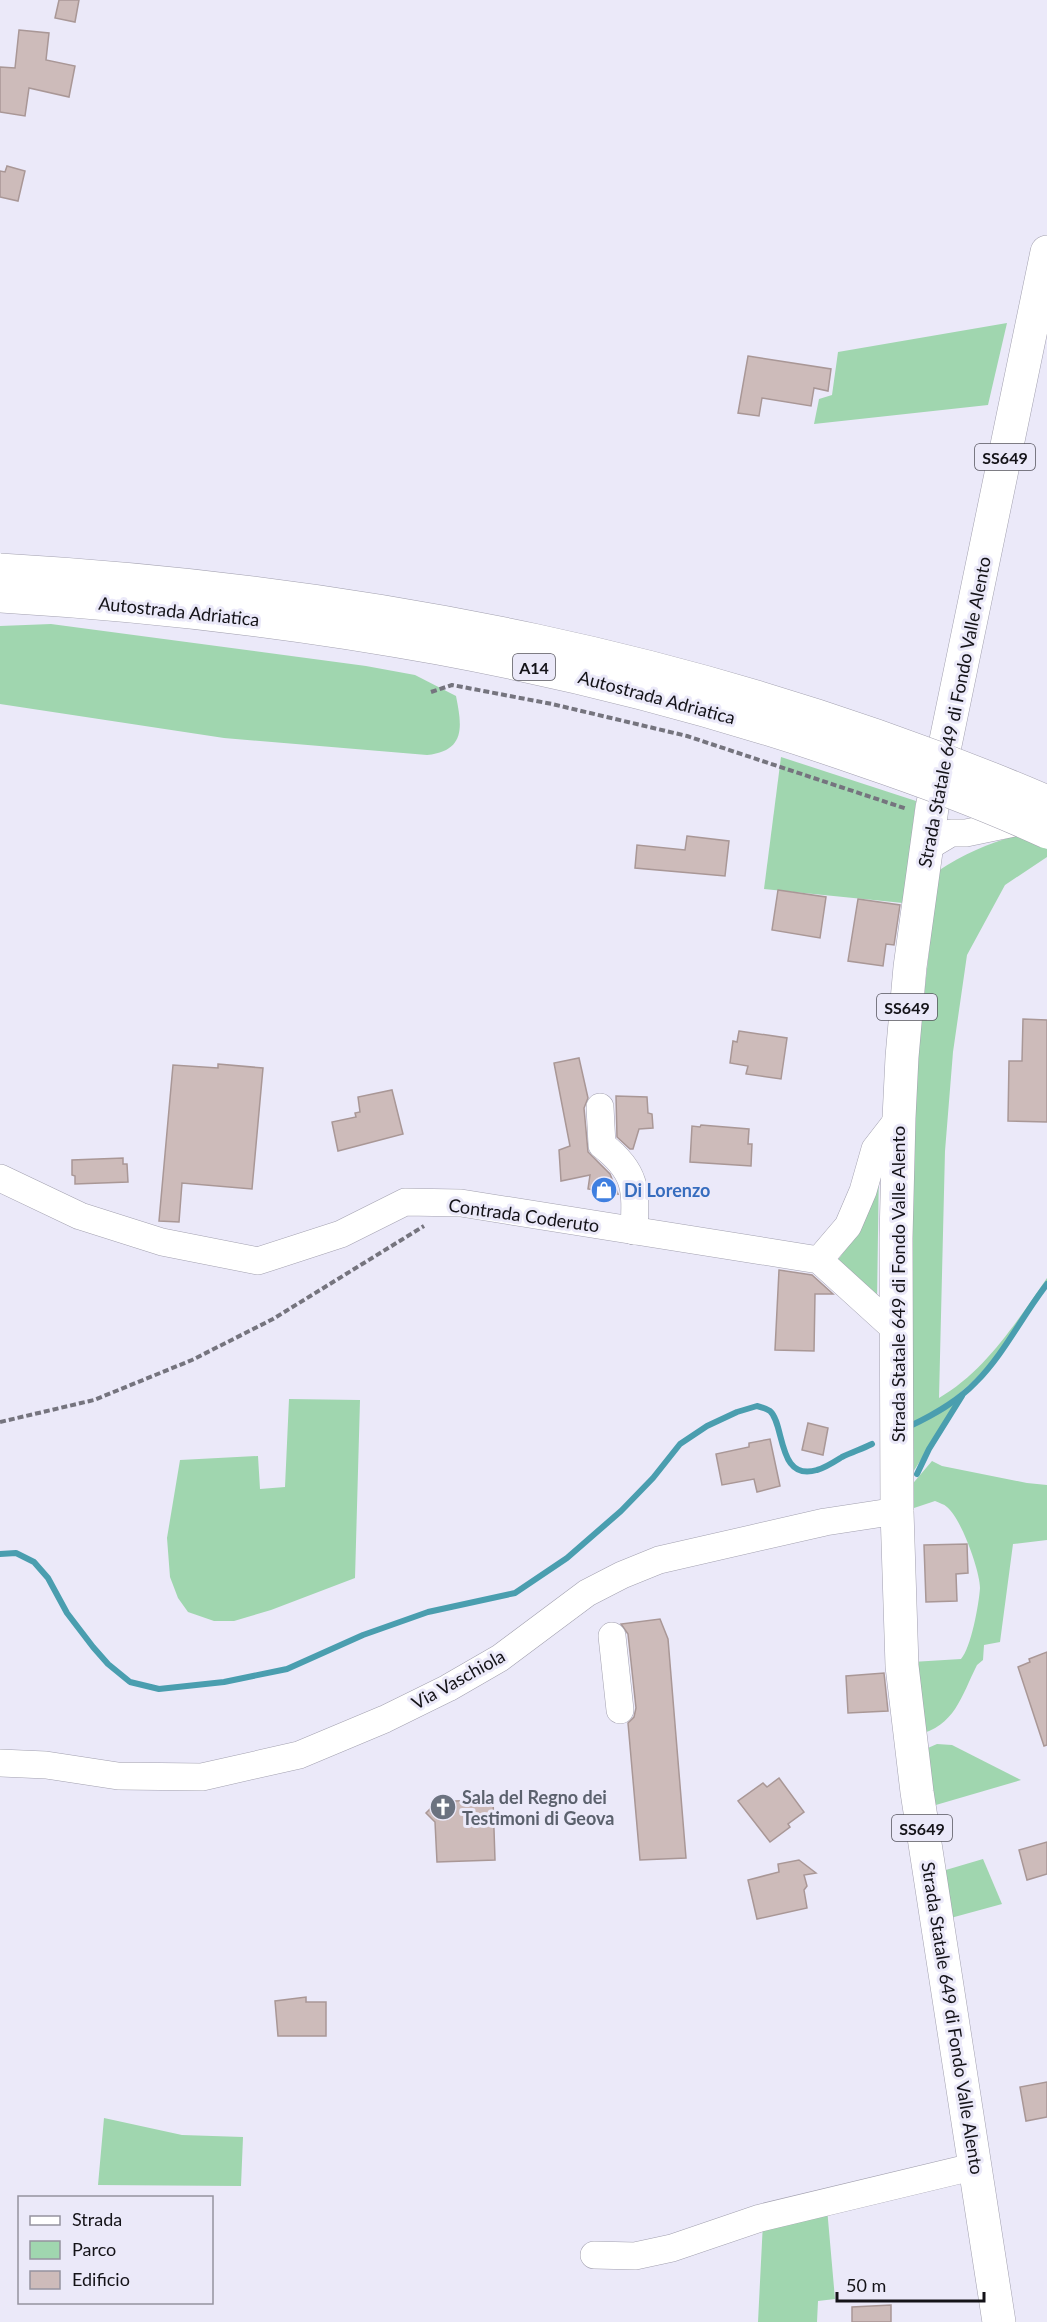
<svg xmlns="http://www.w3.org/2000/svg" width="1047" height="2322" viewBox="0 0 1047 2322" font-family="Lato,sans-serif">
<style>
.green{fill:#a0d6af}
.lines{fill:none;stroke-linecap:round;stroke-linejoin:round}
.stream{stroke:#4a9eaf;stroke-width:6}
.building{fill:#cdbbba;stroke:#a99796;stroke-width:1.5}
.minor-casing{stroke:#a2a0af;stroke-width:28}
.major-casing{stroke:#a2a0af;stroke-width:34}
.path{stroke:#75747e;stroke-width:4;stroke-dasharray:6 3;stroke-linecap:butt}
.minor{stroke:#fff;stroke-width:27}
.major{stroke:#fff;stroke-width:33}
.highway-bridge-casing{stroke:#a2a0af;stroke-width:34;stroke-linecap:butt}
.highway-bridge{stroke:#fff;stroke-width:33}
.labels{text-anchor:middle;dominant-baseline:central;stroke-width:6;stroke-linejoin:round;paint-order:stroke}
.shield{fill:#ebe9f9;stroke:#54535c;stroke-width:1.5}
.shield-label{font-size:16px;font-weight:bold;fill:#141318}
.street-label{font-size:18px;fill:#141318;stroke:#ebe9f9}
.shop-label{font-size:18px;font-weight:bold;fill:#366cbe;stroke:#ebe9f9;text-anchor:start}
.worship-label{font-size:18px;font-weight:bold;fill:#5b616d;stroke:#ebe9f9;text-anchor:start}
</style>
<rect width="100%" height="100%" fill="#ebe9f9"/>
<!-- green -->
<g class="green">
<path d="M1007 323 988 405 814 424 819 399 832 395 838 352Z"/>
<path d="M51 624 366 666 415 675 456 696C462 726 466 751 427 755L224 738 0 704V626Z"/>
<path d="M781 757 916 801 903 903 764 889Z"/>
<path d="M1017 835 1047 849V857L1005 885 967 955 953 1052 945 1151 939 1398C986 1371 1017 1321 1047 1278V1283C1004 1344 979 1393 908 1425L915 1076 938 871C963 854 988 844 1017 835Z"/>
<path d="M879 1165 877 1301C866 1284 854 1272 837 1261L856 1236Z"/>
<path d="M962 1395 908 1480V1429L937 1414Z"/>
<path d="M289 1399 360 1400 355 1578 271 1610 234 1621H214L188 1612 178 1598 170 1577 167 1538 180 1460 258 1456 260 1489 285 1487Z"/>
<path d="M932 1461 942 1466 1027 1483 1047 1485V1540L1013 1544 1000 1642 984 1645 983 1660 977 1665C961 1697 955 1726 917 1735L912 1662 961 1659C971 1648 979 1604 980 1588 980 1571 961 1518 947 1507 944 1504 939 1503 935 1501L908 1510 909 1488Z"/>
<path d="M937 1744 952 1745 1021 1780 929 1807 921 1751Z"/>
<path d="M983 1859 1002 1904 947 1919 939 1872Z"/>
<path d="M104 2118 182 2135 243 2137 241 2186 98 2185Z"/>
<path d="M827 2208 835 2299 818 2301 817 2322H758L763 2222Z"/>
</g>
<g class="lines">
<!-- stream -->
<g class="stream">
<path d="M910 1426C933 1415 957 1402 976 1382 1004 1354 1022 1316 1047 1284"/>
<path d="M917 1474 929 1449 962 1396"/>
<path d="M0 1554 16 1553 34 1562 48 1578 67 1613 93 1647 108 1664 130 1682 159 1689 224 1682 287 1669 363 1635 428 1612 515 1593 567 1558 621 1511 653 1478 680 1444 707 1426 737 1412 757 1406C761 1407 767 1409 770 1411 785 1424 777 1482 817 1470 825 1468 834 1462 842 1457 852 1452 862 1449 872 1444"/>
</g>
</g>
<!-- building -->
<g class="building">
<path d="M59 0H79L75 22 55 18Z"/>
<path d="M19 30 49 33 46 60 75 66 69 97 29 88 25 116 0 112V67L15 68Z"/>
<path d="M7 166 25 171 18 201 0 197V171L5 172Z"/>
<path d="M748 356 831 369 828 391 814 388 811 406 762 398 759 416 738 413Z"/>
<path d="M687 836 729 841 725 876 635 868 637 845 685 850Z"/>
<path d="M778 890 826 897 820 938 772 930Z"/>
<path d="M858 899 900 905 894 945 886 944 883 966 848 961Z"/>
<path d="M1023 1019 1047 1020V1122L1008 1121 1009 1061H1022Z"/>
<path d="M739 1031 787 1038 781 1079 746 1074 748 1066 730 1063 733 1041 737 1042Z"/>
<path d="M579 1058 588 1098 584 1108 588 1152 610 1174 618 1194 588 1189 590 1175 561 1181 559 1150 570 1146 554 1063Z"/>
<path d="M218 1064 263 1068 252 1189 182 1183 179 1222 159 1221 173 1065 218 1068Z"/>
<path d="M392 1090 403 1134 338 1151 332 1122 356 1117 355 1113 360 1112 358 1097Z"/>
<path d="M616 1096 647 1097 648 1113 652 1114 653 1128 639 1129 633 1149H630L617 1137Z"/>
<path d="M701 1125 749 1129 748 1144H752L751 1166 690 1162 692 1126 700 1127Z"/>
<path d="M123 1158V1164H127L128 1182 75 1184V1176L72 1175V1160Z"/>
<path d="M779 1270 812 1275 833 1294H815L814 1351 775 1350Z"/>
<path d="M808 1423 828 1428 823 1455 802 1450Z"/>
<path d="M770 1439 780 1486 757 1492 754 1479 722 1485 716 1454 749 1447V1443Z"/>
<path d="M967 1544 968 1573 956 1574 957 1601 926 1602 924 1545Z"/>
<path d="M660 1619 668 1639 686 1858 640 1860 628 1723 634 1717 636 1708 628 1634 621 1624Z"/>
<path d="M1047 1652V1745L1044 1746 1018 1667 1030 1662 1029 1659Z"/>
<path d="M884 1673 888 1711 848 1713 846 1676Z"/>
<path d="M779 1778 804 1812 788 1824 790 1827 770 1842 738 1801 763 1783 767 1787Z"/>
<path d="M493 1799 495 1860 437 1862 435 1822 426 1813 437 1802Z"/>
<path d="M1047 1842V1874L1027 1880 1019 1850Z"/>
<path d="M799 1860 816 1873 804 1875 807 1886 804 1890 807 1908 757 1919 748 1880 779 1872 778 1864Z"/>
<path d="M306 1997V2002H326V2036H278L275 2001Z"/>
<path d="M1047 2082V2117L1026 2121 1020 2087Z"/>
<path d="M891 2305V2322H852V2307Z"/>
</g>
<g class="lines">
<defs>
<g id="minor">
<path d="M926 848 951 833H966L1029 820"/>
<path d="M600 1107 602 1145C637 1172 636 1189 634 1231"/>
<path d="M0 1178 80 1216 162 1242 258 1261 341 1234 405 1202 461 1203 819 1260 896 1330"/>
<path d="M819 1260 848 1226 863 1191 875 1149 899 1118"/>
<path d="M612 1636 620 1710"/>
<path d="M0 1763 46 1765 118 1776 202 1777 299 1755 385 1719 448 1688 500 1658 587 1593 622 1575 659 1560 825 1522 897 1511"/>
<path d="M594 2255 635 2256 672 2248 760 2218 976 2166"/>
</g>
<path id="major" d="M999 2322 917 1792 902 1666 897 1511 896 1238 899 1118 902 1057 910 967 932 808 1047 252"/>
</defs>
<!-- minor casing -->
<use href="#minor" class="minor-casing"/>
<!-- major casing -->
<use href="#major" class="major-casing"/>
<!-- path -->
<g class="path">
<path d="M431 692 452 685 552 704 687 736 907 809"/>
<path d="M0 1422 94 1400 192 1360 273 1319 424 1226"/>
</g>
<!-- minor -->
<use href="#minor" class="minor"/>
<!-- major -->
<use href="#major" class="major"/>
<defs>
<g id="highway-bridge">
<path d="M0 570C361 591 714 659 1047 802"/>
<path d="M0 596C297 614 584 662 865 761 927 782 988 805 1047 832"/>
</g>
</defs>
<!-- highway-bridge casing -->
<use href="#highway-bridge" class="highway-bridge-casing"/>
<!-- highway-bridge -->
<use href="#highway-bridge" class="highway-bridge"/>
</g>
<!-- icons -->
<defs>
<symbol id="shop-disc" viewBox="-11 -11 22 22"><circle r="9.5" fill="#3f7fe0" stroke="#ebe9f9"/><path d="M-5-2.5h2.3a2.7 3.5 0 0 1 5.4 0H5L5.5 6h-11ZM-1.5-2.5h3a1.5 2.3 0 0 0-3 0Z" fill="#fff"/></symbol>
<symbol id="church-disc" viewBox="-11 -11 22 22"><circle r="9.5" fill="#6b7280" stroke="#ebe9f9"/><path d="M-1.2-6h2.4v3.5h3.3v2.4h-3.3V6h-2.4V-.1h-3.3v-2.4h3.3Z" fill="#fff"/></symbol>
</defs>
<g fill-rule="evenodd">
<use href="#shop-disc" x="589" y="1175" width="30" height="30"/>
<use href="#church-disc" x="428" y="1792" width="30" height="30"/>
</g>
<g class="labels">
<!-- shield labels -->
<g class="shield">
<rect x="975" y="444" width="60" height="26" rx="4.5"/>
<rect x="513" y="654" width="42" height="26" rx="4.5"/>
<rect x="877" y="994" width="60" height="26" rx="4.5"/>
<rect x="892" y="1815" width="60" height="26" rx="4.5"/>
</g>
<g class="shield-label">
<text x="1005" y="457">SS649</text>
<text x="534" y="667">A14</text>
<text x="907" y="1007">SS649</text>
<text x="922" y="1828">SS649</text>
</g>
<!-- street labels -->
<g class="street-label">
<text transform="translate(179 611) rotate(6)">Autostrada Adriatica</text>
<text transform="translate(657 697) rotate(15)">Autostrada Adriatica</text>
<text transform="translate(954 712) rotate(-79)">Strada Statale 649 di Fondo Valle Alento</text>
<text transform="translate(524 1215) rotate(8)">Contrada Coderuto</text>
<text transform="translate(898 1284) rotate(-90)">Strada Statale 649 di Fondo Valle Alento</text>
<text transform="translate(458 1679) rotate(-29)">Via Vaschiola</text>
<text transform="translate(953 2018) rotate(81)">Strada Statale 649 di Fondo Valle Alento</text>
</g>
<!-- shop labels -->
<g class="shop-label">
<text x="624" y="1190">Di Lorenzo</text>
</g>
<!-- worship labels -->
<g class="worship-label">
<text x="462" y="1797">Sala del Regno dei<tspan x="462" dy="21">Testimoni di Geova</tspan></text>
</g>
</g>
<!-- legend -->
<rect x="18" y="2196" width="195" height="108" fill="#ebe9f9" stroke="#95939f" stroke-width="1.5"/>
<rect x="30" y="2216" width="30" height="9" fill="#ffffff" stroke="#95939f" stroke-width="1.5"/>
<text x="72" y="2226" font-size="18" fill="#141318">Strada</text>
<rect x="30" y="2241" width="30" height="18" fill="#a0d6af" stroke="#95939f" stroke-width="1.5"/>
<text x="72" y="2256" font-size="18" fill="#141318">Parco</text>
<rect x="30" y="2271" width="30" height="18" fill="#cdbbba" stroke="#95939f" stroke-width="1.5"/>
<text x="72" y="2286" font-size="18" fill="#141318">Edificio</text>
<!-- scale -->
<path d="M837 2292v9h147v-9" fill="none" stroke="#141318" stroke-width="3"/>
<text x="846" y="2292" font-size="18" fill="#141318" stroke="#ebe9f9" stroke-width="4.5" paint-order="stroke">50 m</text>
</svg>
